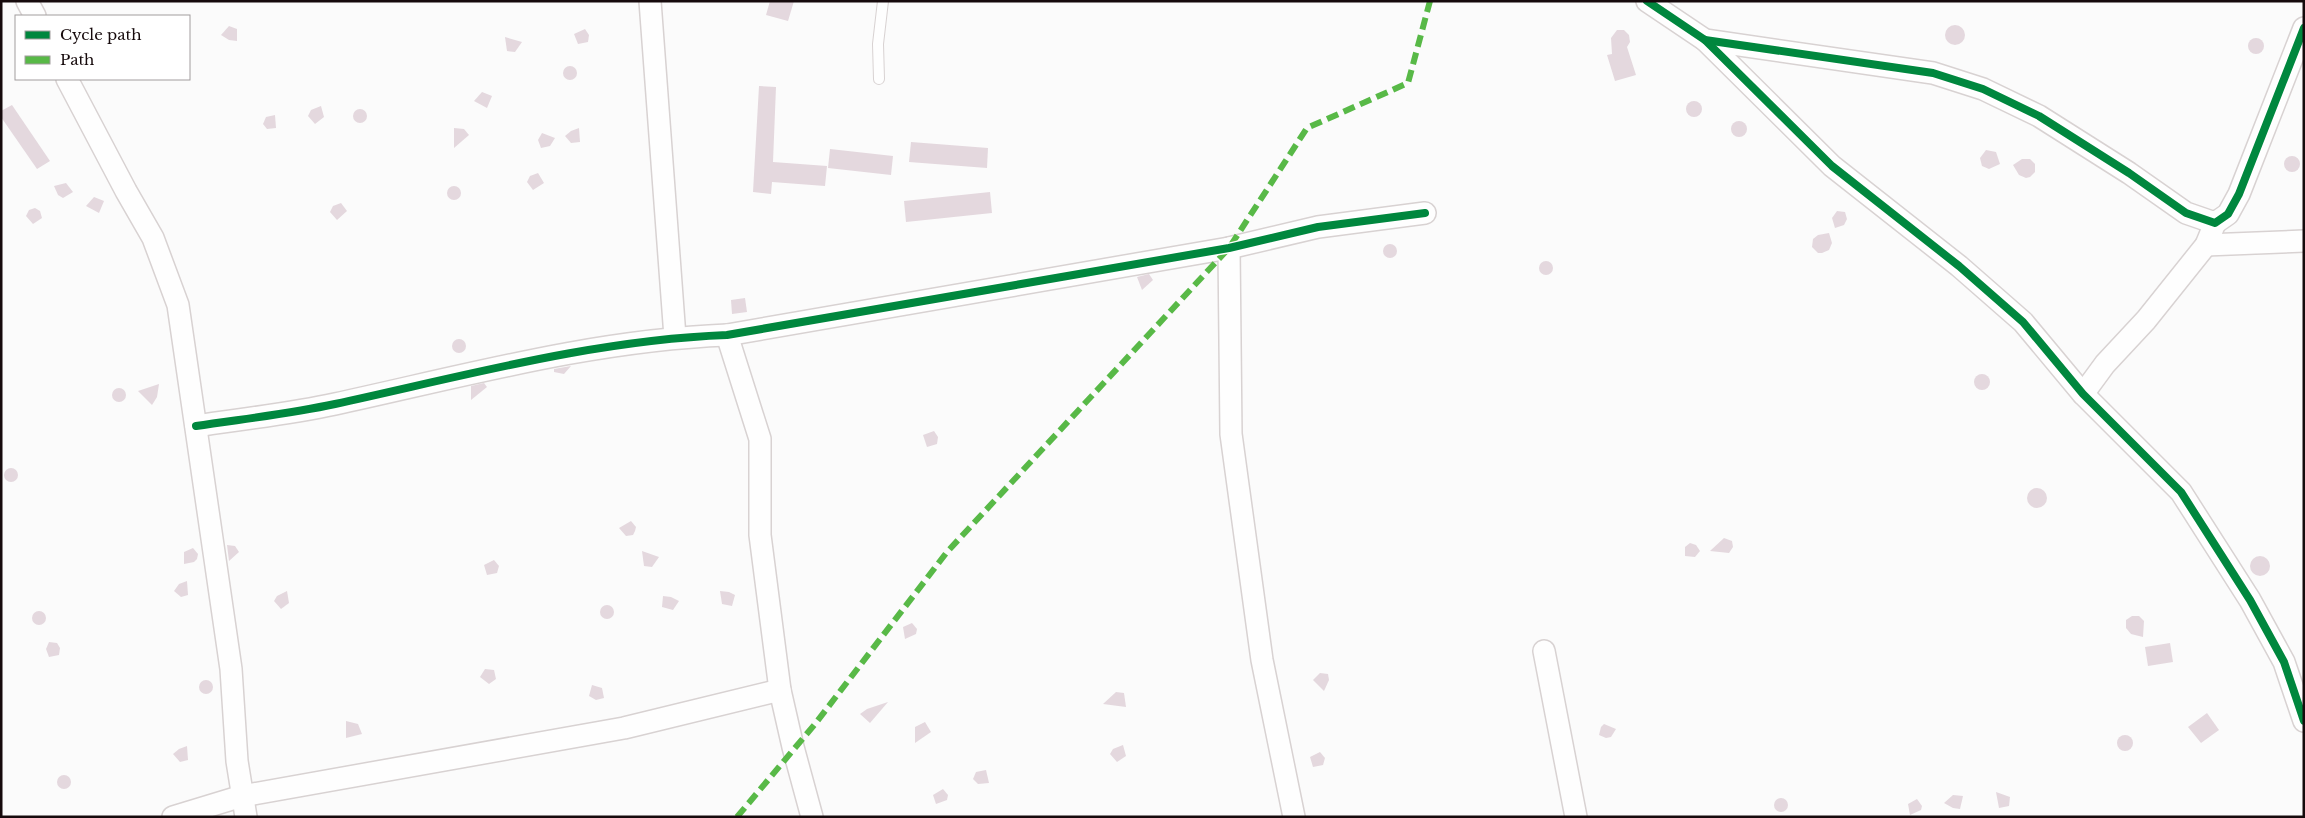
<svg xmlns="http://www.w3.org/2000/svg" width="2305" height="818" viewBox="0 0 2305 818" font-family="'Libre Baskerville',serif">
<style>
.building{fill:#e4d8de}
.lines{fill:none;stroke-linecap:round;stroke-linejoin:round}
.lane-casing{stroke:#d8d2d2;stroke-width:12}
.street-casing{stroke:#d8d2d2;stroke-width:24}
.lane{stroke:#fefefe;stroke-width:10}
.street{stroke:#fefefe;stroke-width:21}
.quiet{stroke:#58b947;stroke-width:6;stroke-dasharray:12 6;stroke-linecap:butt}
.cycleway-casing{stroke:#fff;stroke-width:11}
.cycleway{stroke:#00873e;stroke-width:8}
</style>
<rect width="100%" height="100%" fill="#fbfbfb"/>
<!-- building -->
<g class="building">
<path d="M770 1H794L788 21 766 15Z"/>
<circle cx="1955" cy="35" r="10"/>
<path d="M229 26 237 29V41L229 40 221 35Z"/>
<path d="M585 29 589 35 588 42 578 44 574 34Z"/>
<path d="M1617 30H1624L1629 35 1630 42 1627 47 1636 75 1615 81 1607 55 1612 54 1611 38Z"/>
<path d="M505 37 522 42 515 52 507 51Z"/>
<circle cx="2256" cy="46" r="8"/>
<circle cx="570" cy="73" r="7"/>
<path d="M759 86 776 87 773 162 827 166 825 186 772 182 771 194 753 192Z"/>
<path d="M482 92 492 96 487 108 474 101Z"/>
<circle cx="1694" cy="109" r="8"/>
<path d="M12 105 50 161 37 169 1 117V111Z"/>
<path d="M321 106 324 117 315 124 308 116 311 110Z"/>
<circle cx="360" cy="116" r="7"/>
<path d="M275 115 276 128 267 129 263 124 266 117Z"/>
<circle cx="1739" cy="129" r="8"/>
<path d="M454 128 464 129 469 135 454 148Z"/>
<path d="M579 128 580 142 571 143 565 136 571 131Z"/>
<path d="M542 133 555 138 550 146 541 148 538 140Z"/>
<path d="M911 142 988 148 987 168 909 162Z"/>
<path d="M830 149 893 156 891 175 828 168Z"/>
<path d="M1986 150 1996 152 2000 164 1989 169 1982 166 1980 158Z"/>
<circle cx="2292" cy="164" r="8"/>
<path d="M2022 159H2030L2035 164V172L2030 177 2026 178 2019 175 2013 165Z"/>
<path d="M538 173 544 183 533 190 527 182 530 176Z"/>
<path d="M66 183 73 192 63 198 58 195 54 186Z"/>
<circle cx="454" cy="193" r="7"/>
<path d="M990 192 992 213 906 222 904 201Z"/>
<path d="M94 197 104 201 99 213 86 206Z"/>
<path d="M341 203 347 211 337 220 330 212 333 206Z"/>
<path d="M35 208 40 211 42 218 33 224 26 216 29 210Z"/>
<path d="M1837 211 1845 212 1847 219 1844 225 1835 228 1832 218Z"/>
<path d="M1829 233 1832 243 1829 250 1822 253H1818L1812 247 1813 239 1818 235Z"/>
<circle cx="1390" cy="251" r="7"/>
<circle cx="1546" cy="268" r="7"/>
<path d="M1149 274 1153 280 1142 290 1137 277Z"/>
<path d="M745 298 747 312 732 314 731 300Z"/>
<circle cx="459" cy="346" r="7"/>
<path d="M571 366 564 374 554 372V369Z"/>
<circle cx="1982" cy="382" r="8"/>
<path d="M484 383 487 387 471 400V386Z"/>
<path d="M159 384 157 397 152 405 138 391Z"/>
<circle cx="119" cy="395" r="7"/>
<path d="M934 431 938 437 937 444 927 447 923 435Z"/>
<circle cx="11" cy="475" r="7"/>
<circle cx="2037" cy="498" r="10"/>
<path d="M631 521 636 527 635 531 633 535 626 536 619 528Z"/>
<path d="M1724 538 1732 541 1733 547 1729 553 1710 551Z"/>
<path d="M1690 543 1696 545 1700 551 1695 557 1685 556V547Z"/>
<path d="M227 545 235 546 239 552 229 561Z"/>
<path d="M193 548 198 554 197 559 194 562 184 564V552Z"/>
<path d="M642 551 659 557 652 567 644 566Z"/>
<circle cx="2260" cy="566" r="10"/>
<path d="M494 560 499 566 497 573 487 575 484 565Z"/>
<path d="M187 581 188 595 181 597 174 591 179 584Z"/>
<path d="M287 591 289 603 281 609 274 601 277 596Z"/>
<path d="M720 591 729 592 735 595 732 606 722 604Z"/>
<path d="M663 596 671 597 679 601 673 610 662 607Z"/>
<circle cx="607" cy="612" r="7"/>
<circle cx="39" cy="618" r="7"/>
<path d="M2132 616H2139L2144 621 2143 637 2131 634 2126 628V620Z"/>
<path d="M912 623 917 629 916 634 905 639 903 627Z"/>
<path d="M49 642 57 643 60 648 59 655 49 657 46 649Z"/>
<path d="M2170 643 2173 662 2148 666 2145 647Z"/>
<path d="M485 669 494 670 496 679 489 684 480 677Z"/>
<path d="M1320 673 1328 674 1329 680 1324 691 1313 680Z"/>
<circle cx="206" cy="687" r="7"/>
<path d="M592 685 602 688 604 698 596 700 589 696Z"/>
<path d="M1116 692 1124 693 1126 707 1103 704Z"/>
<path d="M888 702 870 723 860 714 867 709Z"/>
<path d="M2207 713 2219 730 2201 743 2188 727Z"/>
<path d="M346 721 358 724 362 734 346 738Z"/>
<path d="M925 722 931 732 915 743V727Z"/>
<path d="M1604 724 1616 729 1611 737 1606 738 1599 735 1601 727Z"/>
<circle cx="2125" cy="743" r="8"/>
<path d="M1123 745 1126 756 1117 762 1110 754 1113 749Z"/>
<path d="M187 746 188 760 180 762 173 754 179 749Z"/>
<path d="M1320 752 1325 758 1323 765 1313 767 1310 757Z"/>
<path d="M986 770 989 783 978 784 973 779 976 772Z"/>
<circle cx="64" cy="782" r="7"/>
<path d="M943 789 948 795 947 800 936 804 933 795Z"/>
<path d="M1996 792 2010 797 2009 806 1999 808Z"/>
<path d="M1953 795 1963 796 1960 809 1953 808 1944 803Z"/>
<circle cx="1781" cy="805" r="7"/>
<path d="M1917 799 1922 806 1921 810 1910 815 1908 804Z"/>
</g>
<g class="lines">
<defs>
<path id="lane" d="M879 79 878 44 883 1"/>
<g id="street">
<path d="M27 1 35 16"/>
<path d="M650 1 675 337"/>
<path d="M1647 1 1705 40 1933 73 1983 89 2039 116 2129 173 2186 213 2215 223 2228 214 2239 194 2304 28"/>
<path d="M1705 40 1832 166 1959 266 2023 322 2083 394 2181 492 2250 600 2284 662 2304 721"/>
<path d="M67 79 126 191 153 238 178 305 231 669 237 761 246 817"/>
<path d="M2206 245 2304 241"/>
<path d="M1229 248 1231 434 1262 660 1294 817"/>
<path d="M727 335 760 439V535L780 690 793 747 812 817"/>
<path d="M2083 394 2105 364 2146 320 2206 245 2215 223"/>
<path d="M196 426C242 419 289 414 335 404 464 376 594 340 727 335L1229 248 1318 227 1425 213"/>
<path d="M1544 651 1576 817"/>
<path d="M173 817 242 796 624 728 780 690"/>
</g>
</defs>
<!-- lane casing -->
<use href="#lane" class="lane-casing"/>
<!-- street casing -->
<use href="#street" class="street-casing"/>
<!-- lane -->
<use href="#lane" class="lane"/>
<!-- street -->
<use href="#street" class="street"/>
<!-- quiet -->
<path class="quiet" d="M737 817 815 724 947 552 1229 248 1307 128 1408 83 1430 1"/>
<defs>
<g id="cycleway">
<path d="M1647 1 1705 40 1933 73 1983 89 2039 116 2129 173 2186 213 2215 223 2228 214 2239 194 2304 28"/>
<path d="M1705 40 1832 166 1959 266 2023 322 2083 394 2181 492 2250 600 2284 662 2304 721"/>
<path d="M196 426C242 419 289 414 335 404 464 376 594 340 727 335L1229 248 1318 227 1425 213"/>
</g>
</defs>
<!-- cycleway casing -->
<use href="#cycleway" class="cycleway-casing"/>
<!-- cycleway -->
<use href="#cycleway" class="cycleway"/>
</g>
<!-- border -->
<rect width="2305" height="818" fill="none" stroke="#160a0c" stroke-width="5"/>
<!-- legend -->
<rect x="15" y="15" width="175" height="65" fill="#ffffff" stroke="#a29d9e"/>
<rect x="25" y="31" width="25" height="8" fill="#00873e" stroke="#a29d9e"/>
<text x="60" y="40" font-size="15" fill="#160a0c">Cycle path</text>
<rect x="25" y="56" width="25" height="8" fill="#58b947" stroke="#a29d9e"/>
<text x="60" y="65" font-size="15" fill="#160a0c">Path</text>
</svg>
